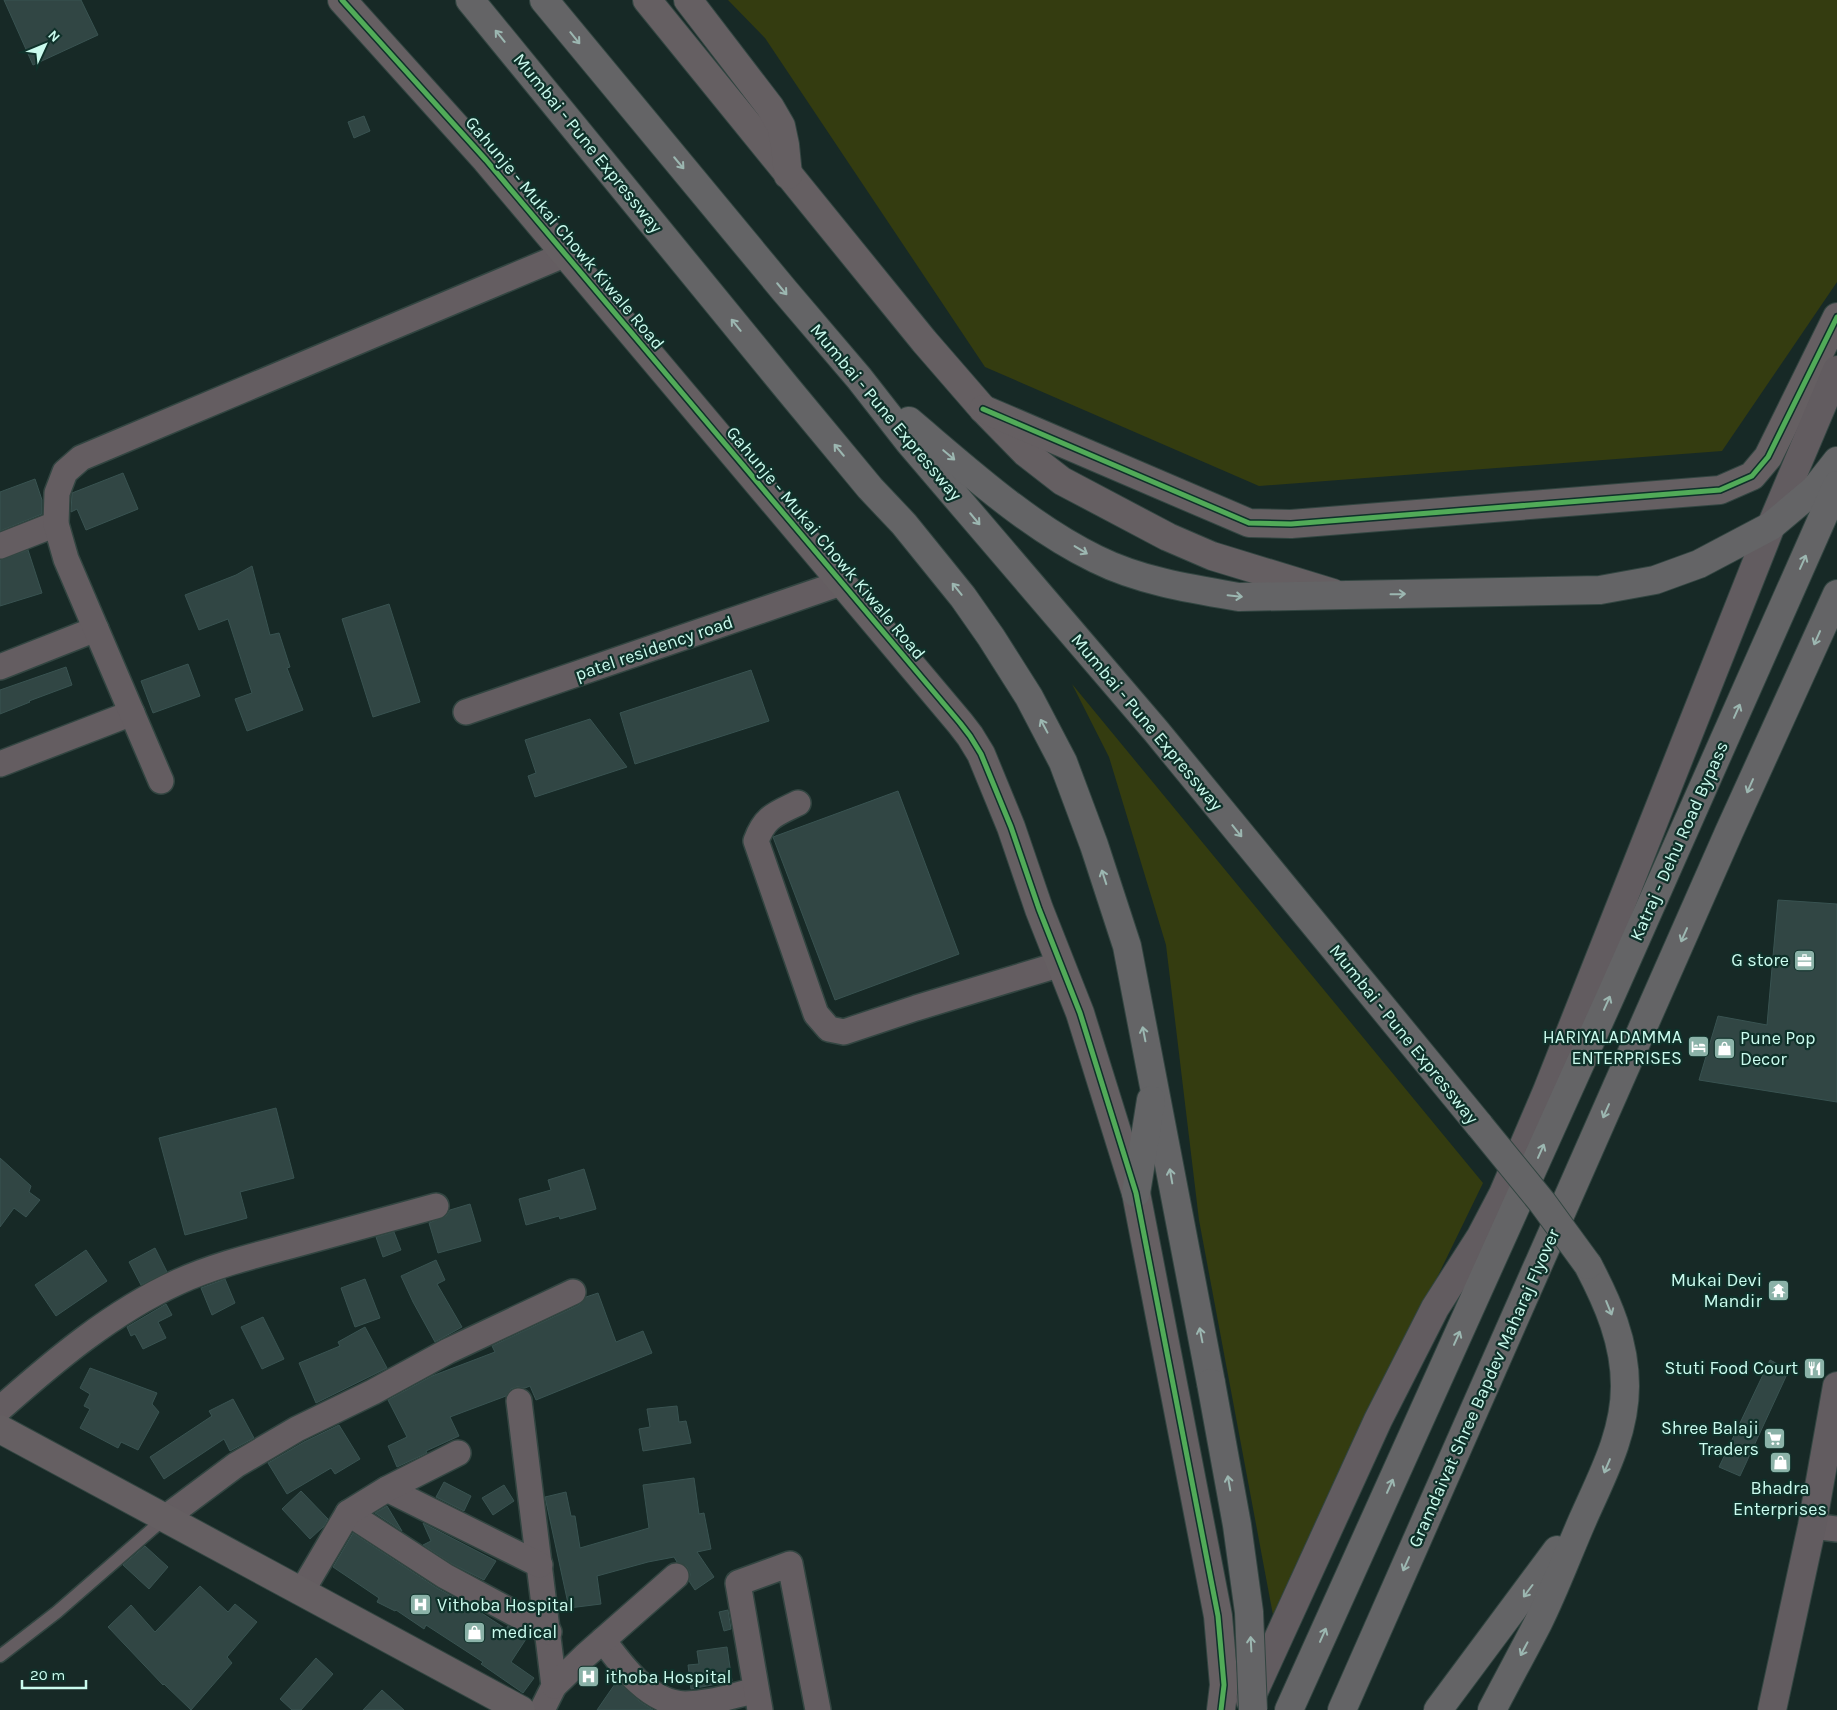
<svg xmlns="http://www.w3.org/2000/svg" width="1837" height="1710" viewBox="0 0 1837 1710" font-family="Karla,sans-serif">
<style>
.green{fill:#343c10}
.building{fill:#314644;stroke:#395351}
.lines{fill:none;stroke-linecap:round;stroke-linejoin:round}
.lane-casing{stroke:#324541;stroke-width:15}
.street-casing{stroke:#324541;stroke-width:28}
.secondary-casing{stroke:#324541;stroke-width:30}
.primary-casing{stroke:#324541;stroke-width:30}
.highway-casing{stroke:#324541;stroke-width:30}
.lane{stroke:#645d61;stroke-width:12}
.street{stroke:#645d61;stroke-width:25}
.secondary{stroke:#655f62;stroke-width:28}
.primary{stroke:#625c60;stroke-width:28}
.highway{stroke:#646466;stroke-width:28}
.highway-bridge-casing{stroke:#324541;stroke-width:30;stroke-linecap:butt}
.highway-bridge{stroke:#646466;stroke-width:28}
.cycleway-casing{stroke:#0f312a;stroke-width:8}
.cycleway{stroke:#51ab58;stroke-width:5}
.oneway{stroke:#9cb7b1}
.labels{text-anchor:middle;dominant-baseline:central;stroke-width:4.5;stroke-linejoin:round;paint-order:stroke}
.street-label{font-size:18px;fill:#cafbee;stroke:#0f312a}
.poi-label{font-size:18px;fill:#cafbee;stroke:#0f312a;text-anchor:end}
</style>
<rect width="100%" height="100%" fill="#172926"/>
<!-- green -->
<g class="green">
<path d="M728 0H1837V282L1722 451 1259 486 985 367 765 38Z"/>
<path d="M1072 684 1483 1183 1273 1615 1199 1220 1166 945 1109 757Z"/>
</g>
<!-- building -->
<g class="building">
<path d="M4 0H81L98 35 33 65Z"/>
<path d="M364 116 370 131 354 138 348 122Z"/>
<path d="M123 473 138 509 86 530 77 509 71 512 72 493Z"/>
<path d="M35 479 42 500V514L0 531V492Z"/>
<path d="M28 550 42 593 0 606V560Z"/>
<path d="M252 566 270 635 279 633 290 667 287 668 303 710 247 731 235 699 252 693 228 619 199 630 185 595 236 575Z"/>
<path d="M389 604 420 702 373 717 342 619Z"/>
<path d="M188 664 200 696 153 713 141 681Z"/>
<path d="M66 667 72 685 29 701 30 702 0 714V690Z"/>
<path d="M751 670 769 721 635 764 620 713Z"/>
<path d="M590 719 627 767 535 797 528 776 536 773 525 740Z"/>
<path d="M898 791 959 954 835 1000 773 837Z"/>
<path d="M1778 900 1837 904V1102L1699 1080 1718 1016 1767 1025Z"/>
<path d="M276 1108 294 1178 240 1192 247 1218 185 1235 159 1138Z"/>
<path d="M0 1158 31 1186 29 1192 40 1200 26 1217 14 1208 0 1227Z"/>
<path d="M584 1169 596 1209 560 1219 559 1216 526 1225 519 1199 551 1190 548 1180Z"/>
<path d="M470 1204 481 1241 438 1253 429 1223 446 1216 450 1210Z"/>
<path d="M394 1232 401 1250 383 1257 376 1237Z"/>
<path d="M155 1248 167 1272 141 1285 129 1262Z"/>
<path d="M86 1250 107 1281 56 1316 35 1285Z"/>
<path d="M436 1260 445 1280 437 1284 462 1327 435 1342 413 1302 401 1276Z"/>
<path d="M225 1279 235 1303 212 1315 201 1288Z"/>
<path d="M365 1279 380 1318 355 1327 341 1288Z"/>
<path d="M598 1293 616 1342 643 1331 652 1353 536 1400 530 1386 525 1388 517 1387 511 1389 506 1396 450 1417 459 1436 426 1451 427 1453 397 1467 388 1446 407 1437 388 1400 432 1376 495 1352 492 1346 579 1305 586 1297Z"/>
<path d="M166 1304 172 1315 158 1322 166 1338 143 1349 135 1334 131 1336 127 1327Z"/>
<path d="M263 1317 284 1359 262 1369 241 1327Z"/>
<path d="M365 1327 387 1368 316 1403 299 1363 340 1346 338 1342Z"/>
<path d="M1770 1360 1789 1370 1740 1476 1719 1467Z"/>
<path d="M90 1368 157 1393 152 1404 159 1412 138 1450 121 1442 118 1448 80 1428 90 1409 84 1406 90 1394 80 1388Z"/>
<path d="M233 1399 254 1438 230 1451 224 1439 164 1479 150 1457 212 1416 209 1411Z"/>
<path d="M677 1406 679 1422 686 1421 691 1443 643 1451 639 1429 650 1427 647 1409Z"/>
<path d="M339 1425 360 1459 335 1474 331 1468 287 1494 268 1463 304 1442Z"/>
<path d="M694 1478 699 1514 704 1513 711 1549 697 1552 714 1577 695 1590 689 1581 690 1574 687 1567 677 1562 674 1557 648 1562 597 1576 601 1604 569 1608 545 1497 566 1492 571 1516H575L580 1548 649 1528 643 1485Z"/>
<path d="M444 1482 471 1496 464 1511 436 1497Z"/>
<path d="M504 1485 514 1501 493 1515 482 1498Z"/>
<path d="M301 1491 328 1519 324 1526 310 1539 282 1509Z"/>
<path d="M387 1506 402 1531 375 1513Z"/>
<path d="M423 1523 496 1561 484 1580 452 1564 423 1545 431 1541Z"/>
<path d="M353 1533 437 1588 477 1610 506 1629 508 1626 526 1639 511 1662 534 1678 523 1693 481 1664 483 1662 426 1625 424 1629 396 1610 395 1611 377 1602 379 1598 333 1567Z"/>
<path d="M145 1546 168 1567 149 1589 123 1565Z"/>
<path d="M200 1586 228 1612 235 1604 257 1622 227 1657 232 1663 191 1710 164 1684 163 1685 108 1627 131 1605 155 1632Z"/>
<path d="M728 1610 731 1629 724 1631 719 1612Z"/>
<path d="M727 1647 732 1681 691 1689 688 1665 699 1664 697 1651Z"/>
<path d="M316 1658 333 1674 301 1710H292L280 1699Z"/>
<path d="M617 1681 639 1701 653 1710H597Z"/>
<path d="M382 1690 404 1710H363Z"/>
</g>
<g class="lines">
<defs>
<path id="lane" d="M0 1656 57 1612 165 1518"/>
<g id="street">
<path d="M0 546 56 524"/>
<path d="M0 667 96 629"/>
<path d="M466 712 841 583"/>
<path d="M0 764 132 713"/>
<path d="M161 781 66 559 56 524 57 493 65 472 81 458 566 254"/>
<path d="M798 803C776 814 765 816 756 841L816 1014 829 1029 844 1032 916 1008 1061 964"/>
<path d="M519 1401 554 1686 542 1710"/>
<path d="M0 1409C54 1361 112 1312 178 1282 213 1266 253 1256 290 1246 339 1233 387 1219 436 1206"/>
<path d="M387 1489 540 1565"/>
<path d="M348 1513 445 1576 549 1632"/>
<path d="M165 1518 236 1465 297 1429 373 1392 448 1351 573 1292"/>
<path d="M1812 1526 1837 1529"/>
<path d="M302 1591 348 1513 387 1489 458 1453"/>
<path d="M603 1640C622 1666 649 1703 685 1704 706 1704 725 1698 745 1693"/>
<path d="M554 1686 585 1656 676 1576"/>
<path d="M760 1710 738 1583 790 1564 818 1710"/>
</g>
<g id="secondary">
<path d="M342 0 486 160 960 723 970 736 981 754 1011 827 1039 909 1080 1013 1136 1193 1218 1616 1224 1685 1221 1710"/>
<path d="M647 0 924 341 983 409 1026 453 1062 481 1168 537 1212 556 1333 593"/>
<path d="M688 0 770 107 781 126 785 145 788 175"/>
<path d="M983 409 1249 523 1291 524 1720 490 1752 476 1768 457 1837 317"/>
<path d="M0 1429 521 1710"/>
</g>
<g id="primary">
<path d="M1250 1700 1378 1420 1435 1308 1481 1236 1503 1194 1547 1091 1771 526 1837 370"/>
<path d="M1772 1710 1812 1526 1837 1386"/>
</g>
<g id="highway">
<path d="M470 0 788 389 870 488 904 524 963 597 991 637 1029 697 1063 762 1094 845 1127 946 1211 1383"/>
<path d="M544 0 784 290 859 378 909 442 1156 731 1480 1126"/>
<path d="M909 421C967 470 1028 526 1096 559 1140 581 1191 589 1239 597L1600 590 1655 580 1699 564 1771 526 1815 489 1837 461"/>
<path d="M1136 1193 1151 1100"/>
<path d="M1289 1710 1612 993 1837 485"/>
<path d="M1342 1710 1729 832 1837 594"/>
<path d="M1438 1710 1557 1550"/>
<path d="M1492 1710C1507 1681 1523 1652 1538 1623 1555 1589 1568 1553 1583 1519 1602 1476 1625 1434 1625 1386 1625 1342 1608 1303 1588 1265"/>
</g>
</defs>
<!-- lane casing -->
<use href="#lane" class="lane-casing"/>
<!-- street casing -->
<use href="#street" class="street-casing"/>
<!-- secondary casing -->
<use href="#secondary" class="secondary-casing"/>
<!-- primary casing -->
<use href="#primary" class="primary-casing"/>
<!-- highway casing -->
<use href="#highway" class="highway-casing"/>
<!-- lane -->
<use href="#lane" class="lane"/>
<!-- street -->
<use href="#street" class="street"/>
<!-- secondary -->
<use href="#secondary" class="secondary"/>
<!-- primary -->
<use href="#primary" class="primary"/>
<!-- highway -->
<use href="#highway" class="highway"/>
<defs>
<g id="highway-bridge">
<path d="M1480 1126 1542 1202 1588 1265"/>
<path d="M1211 1383 1237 1525 1249 1612 1253 1710"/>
</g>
</defs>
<!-- highway-bridge casing -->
<use href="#highway-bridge" class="highway-bridge-casing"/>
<!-- highway-bridge -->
<use href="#highway-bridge" class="highway-bridge"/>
<defs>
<g id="cycleway">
<path d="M342 0 486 160 960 723 970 736 981 754 1011 827 1039 909 1080 1013 1136 1193 1218 1616 1224 1685 1221 1710"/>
<path d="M983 409 1249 523 1291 524 1720 490 1752 476 1768 457 1837 317"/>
</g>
</defs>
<!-- cycleway casing -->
<use href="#cycleway" class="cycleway-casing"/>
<!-- cycleway -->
<use href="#cycleway" class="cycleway"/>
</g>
<!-- one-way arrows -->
<defs><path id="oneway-shaft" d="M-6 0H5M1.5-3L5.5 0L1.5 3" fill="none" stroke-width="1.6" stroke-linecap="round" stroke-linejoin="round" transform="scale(1.25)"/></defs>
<g class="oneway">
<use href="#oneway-shaft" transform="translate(500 36) rotate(-129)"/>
<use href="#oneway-shaft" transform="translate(575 38) rotate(51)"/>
<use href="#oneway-shaft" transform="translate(679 163) rotate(50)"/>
<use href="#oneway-shaft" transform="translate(782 289) rotate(50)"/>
<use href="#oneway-shaft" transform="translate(736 325) rotate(-129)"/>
<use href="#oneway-shaft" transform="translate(839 450) rotate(-130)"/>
<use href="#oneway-shaft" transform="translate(949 455) rotate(40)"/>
<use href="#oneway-shaft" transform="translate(975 519) rotate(50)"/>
<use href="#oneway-shaft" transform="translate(1081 550) rotate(31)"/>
<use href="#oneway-shaft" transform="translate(1803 562) rotate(-66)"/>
<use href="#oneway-shaft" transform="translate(957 589) rotate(-129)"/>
<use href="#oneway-shaft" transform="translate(1398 594) rotate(-1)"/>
<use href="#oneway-shaft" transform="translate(1235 596) rotate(6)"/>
<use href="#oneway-shaft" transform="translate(1817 638) rotate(114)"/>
<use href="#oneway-shaft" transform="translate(1737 711) rotate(-66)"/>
<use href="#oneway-shaft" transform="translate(1044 726) rotate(-118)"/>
<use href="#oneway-shaft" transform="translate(1750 786) rotate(114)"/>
<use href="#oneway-shaft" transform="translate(1237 831) rotate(51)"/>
<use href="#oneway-shaft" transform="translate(1104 877) rotate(-108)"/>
<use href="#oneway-shaft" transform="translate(1684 935) rotate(114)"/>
<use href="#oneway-shaft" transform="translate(1607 1003) rotate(-66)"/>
<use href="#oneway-shaft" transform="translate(1144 1034) rotate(-101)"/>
<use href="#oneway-shaft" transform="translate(1606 1111) rotate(114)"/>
<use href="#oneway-shaft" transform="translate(1541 1151) rotate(-66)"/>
<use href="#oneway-shaft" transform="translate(1171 1176) rotate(-100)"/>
<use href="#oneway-shaft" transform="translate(1609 1308) rotate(68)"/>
<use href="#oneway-shaft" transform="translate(1201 1335) rotate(-101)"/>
<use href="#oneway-shaft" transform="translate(1457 1338) rotate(-66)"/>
<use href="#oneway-shaft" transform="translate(1607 1466) rotate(113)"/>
<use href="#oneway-shaft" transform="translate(1229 1483) rotate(-100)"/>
<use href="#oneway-shaft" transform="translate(1390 1486) rotate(-66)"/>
<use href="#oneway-shaft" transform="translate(1406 1564) rotate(114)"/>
<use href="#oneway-shaft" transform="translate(1528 1591) rotate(127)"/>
<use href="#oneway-shaft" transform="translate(1323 1635) rotate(-66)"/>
<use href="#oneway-shaft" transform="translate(1251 1644) rotate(-93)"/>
<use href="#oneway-shaft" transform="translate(1524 1649) rotate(118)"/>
</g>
<!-- icons -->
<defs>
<symbol id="office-square" viewBox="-11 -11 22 22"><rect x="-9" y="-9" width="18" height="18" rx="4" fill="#8bb2a8" stroke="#0f312a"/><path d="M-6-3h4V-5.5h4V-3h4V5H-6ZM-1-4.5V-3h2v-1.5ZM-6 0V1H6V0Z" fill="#fff"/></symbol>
<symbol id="hotel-square" viewBox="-11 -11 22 22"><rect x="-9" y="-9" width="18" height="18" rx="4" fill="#8bb2a8" stroke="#0f312a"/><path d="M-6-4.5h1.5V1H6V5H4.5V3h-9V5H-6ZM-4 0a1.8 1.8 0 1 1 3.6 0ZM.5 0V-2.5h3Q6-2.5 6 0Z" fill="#fff"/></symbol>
<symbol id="shop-square" viewBox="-11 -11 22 22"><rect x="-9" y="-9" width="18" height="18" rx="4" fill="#8bb2a8" stroke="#0f312a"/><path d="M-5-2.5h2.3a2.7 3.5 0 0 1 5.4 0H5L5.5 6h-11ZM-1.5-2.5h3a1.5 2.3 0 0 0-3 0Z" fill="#fff"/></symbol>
<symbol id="temple-square" viewBox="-11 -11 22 22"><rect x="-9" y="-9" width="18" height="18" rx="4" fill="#8bb2a8" stroke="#0f312a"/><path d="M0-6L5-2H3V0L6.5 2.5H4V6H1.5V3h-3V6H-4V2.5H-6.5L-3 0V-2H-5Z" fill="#fff"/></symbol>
<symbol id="restaurant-square" viewBox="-11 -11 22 22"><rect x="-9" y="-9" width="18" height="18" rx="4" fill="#8bb2a8" stroke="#0f312a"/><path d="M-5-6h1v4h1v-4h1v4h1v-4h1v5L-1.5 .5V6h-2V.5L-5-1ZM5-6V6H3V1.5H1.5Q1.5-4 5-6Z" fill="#fff"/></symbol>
<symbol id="supermarket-square" viewBox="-11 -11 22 22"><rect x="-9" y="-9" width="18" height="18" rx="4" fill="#8bb2a8" stroke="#0f312a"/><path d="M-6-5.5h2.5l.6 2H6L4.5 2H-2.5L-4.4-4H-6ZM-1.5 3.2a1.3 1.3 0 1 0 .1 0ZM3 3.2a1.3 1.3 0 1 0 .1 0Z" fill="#fff"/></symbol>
<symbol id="hospital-square" viewBox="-11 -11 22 22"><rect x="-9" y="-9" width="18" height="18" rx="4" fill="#8bb2a8" stroke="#0f312a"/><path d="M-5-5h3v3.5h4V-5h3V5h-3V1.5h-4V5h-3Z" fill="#fff"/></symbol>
</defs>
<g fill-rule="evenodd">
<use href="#office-square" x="1792" y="948" width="25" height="25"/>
<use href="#hotel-square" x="1686" y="1034" width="25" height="25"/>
<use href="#shop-square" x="1712" y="1036" width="25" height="25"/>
<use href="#temple-square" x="1766" y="1278" width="25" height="25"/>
<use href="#restaurant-square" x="1802" y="1356" width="25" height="25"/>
<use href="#supermarket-square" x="1762" y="1426" width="25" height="25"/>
<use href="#shop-square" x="1768" y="1450" width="25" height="25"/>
<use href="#hospital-square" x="408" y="1592" width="25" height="25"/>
<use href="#shop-square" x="462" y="1620" width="25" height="25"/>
<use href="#hospital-square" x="576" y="1664" width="25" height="25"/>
</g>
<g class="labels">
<!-- street labels -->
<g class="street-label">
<text transform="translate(588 143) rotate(51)">Mumbai - Pune Expressway</text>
<text transform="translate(565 233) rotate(50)">Gahunje - Mukai Chowk Kiwale Road</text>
<text transform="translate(886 412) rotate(50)">Mumbai - Pune Expressway</text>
<text transform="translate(826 543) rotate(50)">Gahunje - Mukai Chowk Kiwale Road</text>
<text transform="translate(654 648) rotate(-19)">patel residency road</text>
<text transform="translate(1147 722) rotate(50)">Mumbai - Pune Expressway</text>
<text transform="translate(1679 841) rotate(-66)">Katraj - Dehu Road Bypass</text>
<text transform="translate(1404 1034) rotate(51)">Mumbai - Pune Expressway</text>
<text transform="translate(1484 1388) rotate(-66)">Gramdaivat Shree Bapdev Maharaj Flyover</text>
</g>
<!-- poi labels -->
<g class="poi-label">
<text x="1789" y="960">G store</text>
<text x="1682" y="1037">HARIYALADAMMA<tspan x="1682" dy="21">ENTERPRISES</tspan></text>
<text x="1740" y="1038" text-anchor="start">Pune Pop<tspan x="1740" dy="21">Decor</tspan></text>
<text x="1762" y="1280">Mukai Devi<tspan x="1762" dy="21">Mandir</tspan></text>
<text x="1798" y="1368">Stuti Food Court</text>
<text x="1759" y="1428">Shree Balaji<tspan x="1759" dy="21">Traders</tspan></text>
<text x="1780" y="1488" text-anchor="middle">Bhadra<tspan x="1780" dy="21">Enterprises</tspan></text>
<text x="437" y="1605" text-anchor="start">Vithoba Hospital</text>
<text x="491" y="1632" text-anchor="start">medical</text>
<text x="605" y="1677" text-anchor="start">ithoba Hospital</text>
</g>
</g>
<!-- north arrow -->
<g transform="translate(45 45) rotate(46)" stroke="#0f312a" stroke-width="4" paint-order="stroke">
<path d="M0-4L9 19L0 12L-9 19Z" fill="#cafbee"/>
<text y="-8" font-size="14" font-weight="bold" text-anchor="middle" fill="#cafbee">N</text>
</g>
<!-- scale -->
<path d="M22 1680v8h64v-8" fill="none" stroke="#cafbee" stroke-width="2.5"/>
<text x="30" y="1680" font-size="15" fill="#cafbee" stroke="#0f312a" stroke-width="4" paint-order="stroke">20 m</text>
</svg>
